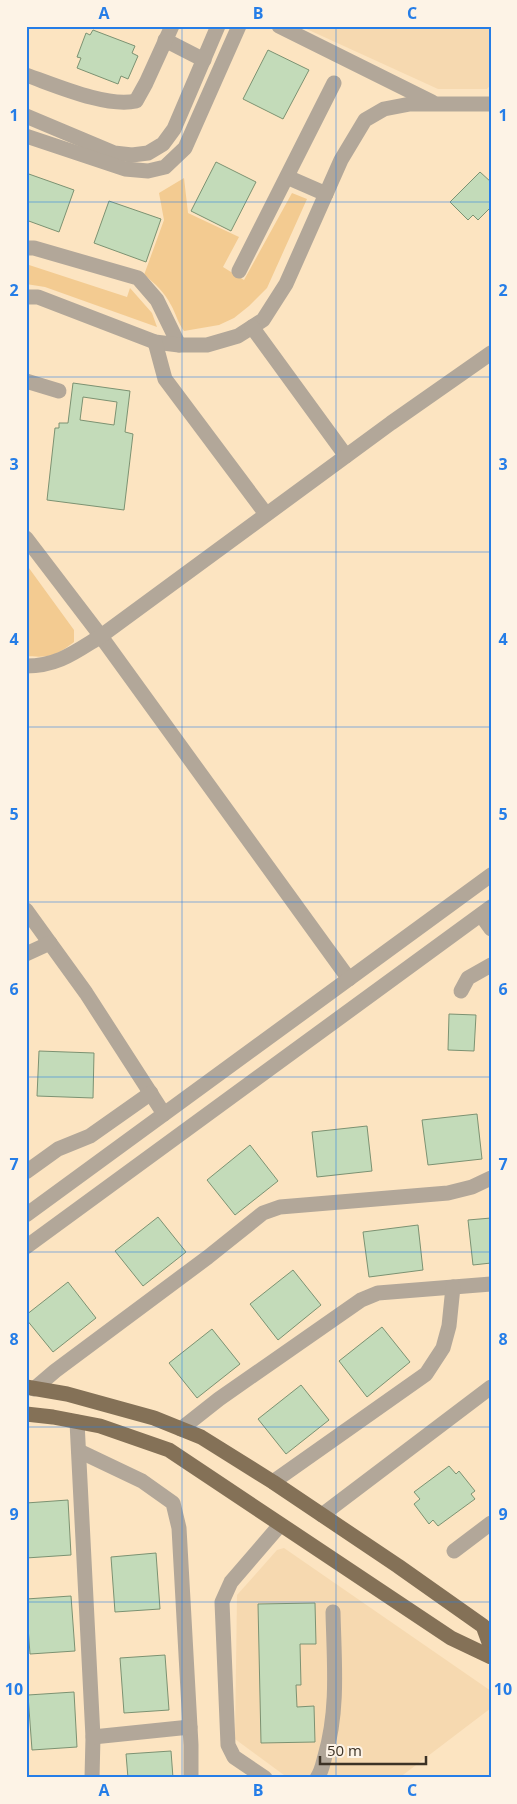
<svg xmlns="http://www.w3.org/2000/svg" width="517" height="1804" viewBox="0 0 517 1804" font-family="'Open Sans',sans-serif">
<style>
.built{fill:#f6d9b0}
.green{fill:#f3cb91}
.building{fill:#c3dbb9;stroke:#7c9272;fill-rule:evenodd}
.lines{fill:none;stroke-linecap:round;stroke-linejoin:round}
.minor{stroke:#b2a799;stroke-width:15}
.major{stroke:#847157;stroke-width:15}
.grid{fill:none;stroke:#257de7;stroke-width:1;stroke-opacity:0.55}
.neatline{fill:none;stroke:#257de7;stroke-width:2}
.grid-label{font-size:16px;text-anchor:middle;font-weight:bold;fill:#257de7}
</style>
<rect width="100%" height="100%" fill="#fce4c1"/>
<!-- built -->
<g class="built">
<path d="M300 26H491V84L487 89H438Z"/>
<path d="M284 1548 491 1691V1708L399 1778H288L235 1739 237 1595 277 1550Z"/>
</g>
<!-- green -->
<g class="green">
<path d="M184 178 188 213 239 237 223 267 244 280 292 193 307 199 267 288 249 306 234 318 219 325 184 331C178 323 176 314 171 305 164 292 156 284 144 275L164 220 159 193Z"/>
<path d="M26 264 127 297 130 288 152 313 157 327 45 287 26 284Z"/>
<path d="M26 564 74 630V642C56 656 49 658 26 656V642L29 641 26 604Z"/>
</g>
<!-- building -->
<g class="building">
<path d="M93 30 135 46 132 53 138 56 128 79 121 76 118 84 77 68 81 58 77 57 86 33 90 35Z"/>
<path d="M268 50 309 70 283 119 243 99Z"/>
<path d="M216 162 256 182 231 231 191 211Z"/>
<path d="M480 172 491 182V207L478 220 473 215 468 220 450 202Z"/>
<path d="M26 173 74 190 59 232 26 220Z"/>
<path d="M109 201 161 219 146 262 94 243Z"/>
<path d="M73 383 130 391 125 432 133 434 124 510 47 500 55 428H59V423H68ZM83 397 117 402 114 425 80 420Z"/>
<path d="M449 1014 476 1015 474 1051 448 1050Z"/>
<path d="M39 1051 94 1053 93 1098 37 1096Z"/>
<path d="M477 1114 482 1159 428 1165 422 1120Z"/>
<path d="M367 1126 372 1171 317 1177 312 1132Z"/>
<path d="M250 1145 278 1181 235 1215 207 1180Z"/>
<path d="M158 1217 186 1252 143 1286 115 1251Z"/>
<path d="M491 1218V1263L473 1265 468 1220Z"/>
<path d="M418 1225 423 1270 369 1277 363 1232Z"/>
<path d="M293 1270 321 1305 278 1340 250 1304Z"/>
<path d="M68 1282 96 1318 53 1352 26 1319V1315Z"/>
<path d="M382 1327 410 1362 367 1397 339 1361Z"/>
<path d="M212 1329 240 1364 197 1398 169 1363Z"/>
<path d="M301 1385 329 1420 286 1454 258 1419Z"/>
<path d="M449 1466 456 1474 459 1471 475 1491 471 1494 475 1499 438 1526 433 1520 429 1524 414 1504 420 1499 414 1492Z"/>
<path d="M68 1500 71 1555 26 1558V1503Z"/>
<path d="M156 1553 160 1609 115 1612 111 1557Z"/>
<path d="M71 1596 75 1651 30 1654 26 1599Z"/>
<path d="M315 1603 316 1644H300L301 1685H296L297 1707 314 1706 315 1742 261 1743 258 1604Z"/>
<path d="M165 1655 169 1710 124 1713 120 1658Z"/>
<path d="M74 1692 77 1747 32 1750 28 1695Z"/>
<path d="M171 1751 173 1778H128L126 1754Z"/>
</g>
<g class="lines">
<!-- minor -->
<g class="minor">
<path d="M279 26 432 102"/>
<path d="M165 40 204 60"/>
<path d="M26 75C55 85 107 108 136 101L146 83 172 26"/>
<path d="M26 116 114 153 132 155 148 153 163 144 174 129 218 26"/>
<path d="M26 136 125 169 148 171 165 167 185 148 239 26"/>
<path d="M287 177 326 194"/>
<path d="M26 248H34L138 278 157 300 179 345"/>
<path d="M239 271 334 83"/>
<path d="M26 297H38L155 342 179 345H207L238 336 263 320 286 284 341 160 365 120 384 109 410 104H491"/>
<path d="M252 327 346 456"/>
<path d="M155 342 165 379 266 514"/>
<path d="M26 381 59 391"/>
<path d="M26 538 97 631 349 979"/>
<path d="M26 666C58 666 75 652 101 636L391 423 491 353"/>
<path d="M26 910 86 993 164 1114"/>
<path d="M481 915 491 929"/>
<path d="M26 954 50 943"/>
<path d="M461 991 468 978 491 965"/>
<path d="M26 1172 58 1149 90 1136 151 1093"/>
<path d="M26 1215 491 875"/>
<path d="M26 1247 491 907"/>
<path d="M34 1389 55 1371 208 1257 263 1213 280 1207 448 1193 472 1187 491 1178"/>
<path d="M77 1422 93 1737 92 1778"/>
<path d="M181 1429 219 1399 361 1300 378 1293 491 1284"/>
<path d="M79 1451 142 1481 173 1503 179 1528 191 1745V1778"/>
<path d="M273 1482 426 1374 443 1348 449 1326 453 1287"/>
<path d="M322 1515 491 1387"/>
<path d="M454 1551 491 1523"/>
<path d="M93 1737 190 1727"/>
<path d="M265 1778 234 1757 228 1745 222 1602 231 1582 280 1525"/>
<path d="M317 1778C322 1771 323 1763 325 1756 339 1709 334 1660 333 1612"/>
</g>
<!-- major -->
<g class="major">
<path d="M26 1387 67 1394 154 1418 201 1437 273 1482 398 1566 483 1626 491 1648"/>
<path d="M26 1414 53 1417 100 1426 169 1450 451 1638 491 1657"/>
</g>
</g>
<!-- grid -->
<path class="grid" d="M182 26V1778M336 26V1778M26 202H491M26 377H491M26 552H491M26 727H491M26 902H491M26 1077H491M26 1252H491M26 1427H491M26 1602H491"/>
<!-- border -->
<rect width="517" height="1804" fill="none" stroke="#fdf3e6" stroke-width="55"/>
<!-- scale -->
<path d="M320 1756v8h106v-8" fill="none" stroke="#3c3225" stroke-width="2.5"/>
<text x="327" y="1756" font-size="15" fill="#3c3225" stroke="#fdf3e6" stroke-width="4" paint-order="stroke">50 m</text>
<rect x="28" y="28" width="462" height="1748" class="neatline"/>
<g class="grid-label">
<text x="104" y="19">A</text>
<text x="258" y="19">B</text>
<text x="412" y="19">C</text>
<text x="14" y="121">1</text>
<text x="503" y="121">1</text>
<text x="14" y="296">2</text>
<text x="503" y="296">2</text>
<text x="14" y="470">3</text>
<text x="503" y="470">3</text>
<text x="14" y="645">4</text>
<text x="503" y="645">4</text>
<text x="14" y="820">5</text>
<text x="503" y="820">5</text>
<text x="14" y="995">6</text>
<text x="503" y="995">6</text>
<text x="14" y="1170">7</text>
<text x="503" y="1170">7</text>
<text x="14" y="1345">8</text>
<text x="503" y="1345">8</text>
<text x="14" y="1520">9</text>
<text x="503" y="1520">9</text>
<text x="14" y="1695">10</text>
<text x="503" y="1695">10</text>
<text x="104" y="1796">A</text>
<text x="258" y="1796">B</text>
<text x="412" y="1796">C</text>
</g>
</svg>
